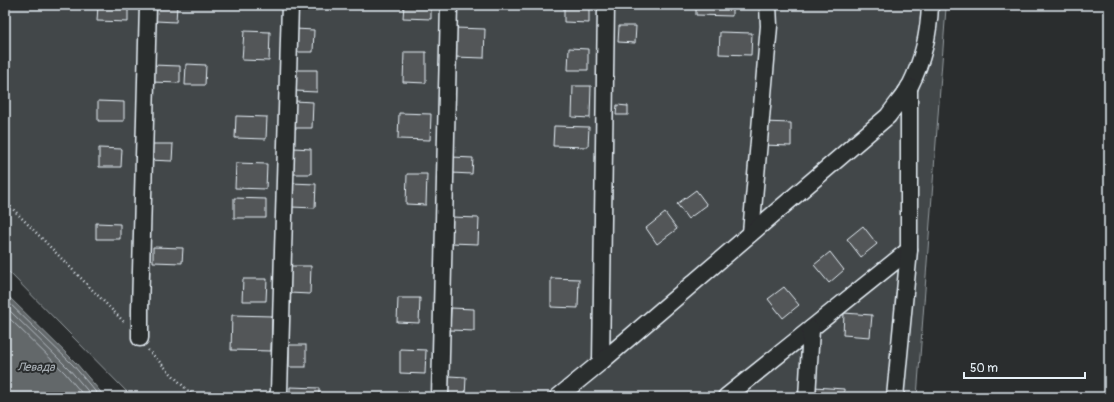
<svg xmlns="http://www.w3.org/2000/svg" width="1114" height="402" viewBox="0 0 1114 402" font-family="Pangolin,sans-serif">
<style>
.green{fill:#424648;stroke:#959ca0}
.water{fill:#63686b;stroke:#989fa3}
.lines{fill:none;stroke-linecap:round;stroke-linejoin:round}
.shore{stroke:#b3bac0;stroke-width:1}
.building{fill:#535759;stroke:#e8f1f8}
.minor-casing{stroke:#e8f1f8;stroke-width:19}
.path{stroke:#e8f1f8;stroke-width:2.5;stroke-dasharray:1 3;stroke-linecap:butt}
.minor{stroke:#2a2d2e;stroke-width:16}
.labels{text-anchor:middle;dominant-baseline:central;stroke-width:4;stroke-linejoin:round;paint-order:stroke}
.water-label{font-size:12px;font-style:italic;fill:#acb3b9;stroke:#2a2d2e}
</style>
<rect width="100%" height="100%" fill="#2a2d2e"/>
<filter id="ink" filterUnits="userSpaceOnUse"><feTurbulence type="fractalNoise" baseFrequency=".025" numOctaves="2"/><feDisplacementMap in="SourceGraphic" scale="8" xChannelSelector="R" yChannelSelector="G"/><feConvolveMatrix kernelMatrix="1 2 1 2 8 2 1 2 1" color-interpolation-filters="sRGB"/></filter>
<g filter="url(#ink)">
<!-- green -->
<path class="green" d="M5 5H944L946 8 917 397H132L5 268Z"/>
<!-- water -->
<path class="water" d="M5 293 76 363 105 397H5Z"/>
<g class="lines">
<!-- shore -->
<g class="shore">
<path d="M5 299 73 365 100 397"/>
<path d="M5 306 69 369 93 397"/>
<path d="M5 314 65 373 85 397"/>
</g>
</g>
<!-- building -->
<g class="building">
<path d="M5 5H7L6 25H5Z"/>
<path d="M98 5H128V22L97 21Z"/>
<path d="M156 5H177L176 22 156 21Z"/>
<rect x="298" y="5" width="19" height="5"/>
<path d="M404 5H431V19L403 18Z"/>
<path d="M456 5H485V7L456 6Z"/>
<path d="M696 5H732V16L696 15Z"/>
<path d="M564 8H589V23L564 22Z"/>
<path d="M619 26H636L635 43 618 42Z"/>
<path d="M455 28 485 29 484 58 454 57Z"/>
<path d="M295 29 314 30 313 52H294Z"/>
<path d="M244 31 270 32 269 61 242 60Z"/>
<path d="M720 32 752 33 751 55 719 54Z"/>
<path d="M569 48 588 49V70H568Z"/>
<path d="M404 52H426V83L403 82Z"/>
<path d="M186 64 206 65 205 85H185Z"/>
<path d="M152 65 180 66V83L151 82Z"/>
<path d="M296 70H317V92L295 91Z"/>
<path d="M573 86H591L590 118 572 117Z"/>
<path d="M98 101 124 102V121H98Z"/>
<path d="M295 101 313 102 312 128H294Z"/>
<path d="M617 105 628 106V115H616Z"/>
<rect x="5" y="113" width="2" height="19"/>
<path d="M399 113 431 114 430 140 398 139Z"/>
<path d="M236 116 267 117 266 139 235 138Z"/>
<path d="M763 122 791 123V146L762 145Z"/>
<path d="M554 126 589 127 588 147 553 146Z"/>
<path d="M149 144H173L172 161 148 160Z"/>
<path d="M99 148 122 149 121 167H99Z"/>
<path d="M294 148 311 149V174H293Z"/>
<path d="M452 157 473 158 472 174 451 173Z"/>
<path d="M236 163 267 164 266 189 235 188Z"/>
<path d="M407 174H427L426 205 406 204Z"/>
<path d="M291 183 316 184 315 208 291 207Z"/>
<path d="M696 190 707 205 688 219 677 204Z"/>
<path d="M234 198 266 199V218H234Z"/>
<path d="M665 213 677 229 657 244 646 228Z"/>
<path d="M451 217 479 218 478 244 451 243Z"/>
<path d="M96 223 120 224V239H96Z"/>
<path d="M863 226 877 244 861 257 847 239Z"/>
<path d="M153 247 183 248 182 263 153 262Z"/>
<path d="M830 252 844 270 829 283 814 265Z"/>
<path d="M290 266H311L310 294 289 293Z"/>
<path d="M551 278 579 279 578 308 551 307Z"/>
<path d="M243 279H267L266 301H242Z"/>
<path d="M784 287 799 305 783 318 768 299Z"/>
<path d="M398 298H420L419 323 397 322Z"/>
<path d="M451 308 474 309V331L450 330Z"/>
<path d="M844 313 872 315 870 337 843 335Z"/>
<path d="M232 315 272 316 271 351 231 350Z"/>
<rect x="289" y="345" width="17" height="22"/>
<path d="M400 349 426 350 425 374 400 373Z"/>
<path d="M449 376 466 377 465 397H448Z"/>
<path d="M290 387 319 388V397H290Z"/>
<path d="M814 387 844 389V397H813Z"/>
</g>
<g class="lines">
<defs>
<g id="minor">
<path d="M751 233 769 26 768 5"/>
<path d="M140 338V310L148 5"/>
<path d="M601 362 606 5"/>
<path d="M277 397 279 392 290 5"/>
<path d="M440 397 449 5"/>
<path d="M558 397 601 362 888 116C895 106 904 96 910 86 923 60 929 34 930 5"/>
<path d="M726 397 909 250"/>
<path d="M807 397 811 329"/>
<path d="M895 397 909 250V87"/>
</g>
</defs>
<!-- minor casing -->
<use href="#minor" class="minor-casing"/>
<!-- path -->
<g class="path">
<path d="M5 201 124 322"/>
<path d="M148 350 194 397"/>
</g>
<!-- minor -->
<use href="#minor" class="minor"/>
</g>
</g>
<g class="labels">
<!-- water labels -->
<g class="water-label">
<text x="36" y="367">Левада</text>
</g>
</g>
<!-- margin -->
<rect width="1114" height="402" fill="none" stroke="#2a2d2e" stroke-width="20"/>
<rect x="10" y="10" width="1094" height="382" fill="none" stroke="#e8f1f8" stroke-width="1.5" filter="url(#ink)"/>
<!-- scale -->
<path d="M964 372v6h121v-6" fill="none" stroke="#e8f1f8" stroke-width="2"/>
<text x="970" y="372" font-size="12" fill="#e8f1f8" stroke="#2a2d2e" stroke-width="3" paint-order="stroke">50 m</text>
</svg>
